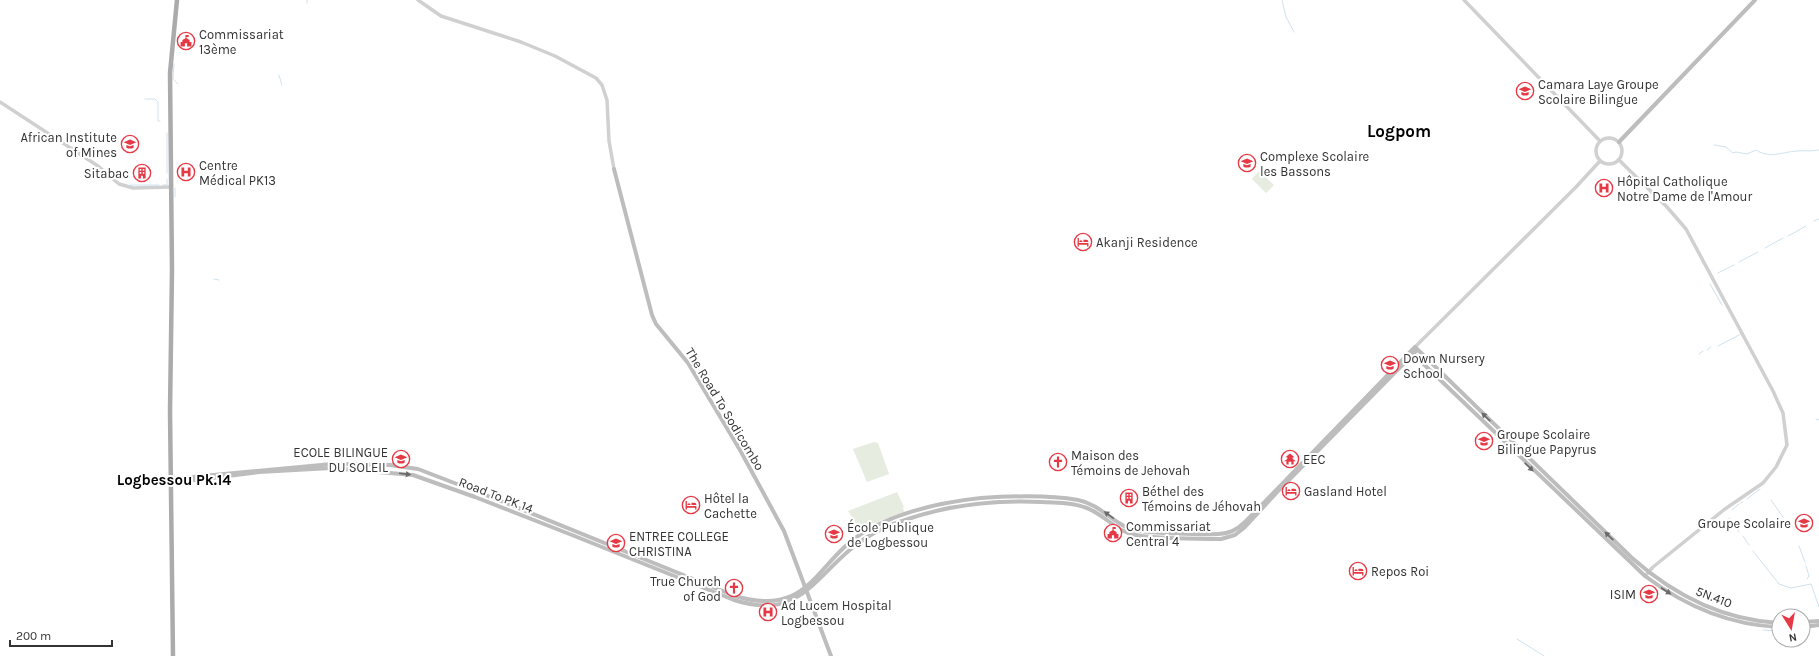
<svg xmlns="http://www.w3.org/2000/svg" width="1819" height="656" viewBox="0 0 1819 656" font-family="Karla,sans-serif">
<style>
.green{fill:#e6ecdf}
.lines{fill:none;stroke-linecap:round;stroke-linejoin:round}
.stream{stroke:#cfe2ee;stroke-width:1}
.tertiary{stroke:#d0d0d0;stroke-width:3.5}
.secondary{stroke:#bdbdbd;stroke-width:4}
.primary{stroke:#ababab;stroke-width:4.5}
.oneway{fill:#6a6a6a}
.labels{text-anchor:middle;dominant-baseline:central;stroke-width:4;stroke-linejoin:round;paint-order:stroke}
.poi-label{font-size:13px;fill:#333;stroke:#fff;text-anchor:start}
.street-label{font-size:13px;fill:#333;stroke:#fff}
.quarter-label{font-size:15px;font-weight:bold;fill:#000;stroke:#fff}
.district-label{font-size:17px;font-weight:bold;fill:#000;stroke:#fff}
</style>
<rect width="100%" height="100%" fill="#fff"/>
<!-- green -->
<g class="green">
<path d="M1259 171 1274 185 1266 193 1252 179Z"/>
<path d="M874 442 878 443 889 474 867 482 853 449Z"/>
<path d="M897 492 904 507H903L904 512 880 521 861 531 848 511Z"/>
</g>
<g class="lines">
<!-- stream -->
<g class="stream">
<path d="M307 0V3"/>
<path d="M1282 0 1286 17 1294 32"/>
<path d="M174 64 173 79 178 84"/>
<path d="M279 75 282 85"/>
<path d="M145 99H155L158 102V121H160"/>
<path d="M167 133V173"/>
<path d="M1714 145 1726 147 1733 153 1736 152 1747 154 1756 150C1770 159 1782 152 1797 151 1805 150 1811 152 1819 150"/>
<path d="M130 185H159"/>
<path d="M163 185H167V179"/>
<path d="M175 197V188"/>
<path d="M1814 221 1819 219"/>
<path d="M1788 236 1806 226"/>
<path d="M1765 248 1783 238"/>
<path d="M1739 262 1758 252"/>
<path d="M1718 273 1734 265"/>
<path d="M214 279 219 280"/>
<path d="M1710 284 1722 305"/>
<path d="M1718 346 1741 334"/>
<path d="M1707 350 1711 347"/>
<path d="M1699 354 1703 351"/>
<path d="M1816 419 1819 420"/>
<path d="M1747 499 1760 489"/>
<path d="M1771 500 1783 517"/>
<path d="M1741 503 1743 502"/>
<path d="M1732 510 1739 504"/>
<path d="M1729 518 1739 532"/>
<path d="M1743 536 1749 545"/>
<path d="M1799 546 1805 562"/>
<path d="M1753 551 1779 584 1791 588 1811 584 1819 607"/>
<path d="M1806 566 1809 576 1807 579"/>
<path d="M1763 630 1779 631"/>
<path d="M1517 639 1544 656"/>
</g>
<!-- tertiary -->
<g class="tertiary">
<path d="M418 0 441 16 521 42 555 56 596 78 602 85 607 100 609 141 614 169"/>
<path d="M1464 0 1600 141"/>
<path d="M0 102 98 166 119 184 133 188 171 187"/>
<circle cx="1609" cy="151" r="13"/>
<path d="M1619 160 1667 207 1686 229 1773 391 1783 413 1787 445 1776 467 1763 483 1725 509 1653 567 1645 576"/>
<path d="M1415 347 1576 187 1600 161"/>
</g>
<!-- secondary -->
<g class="secondary">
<path d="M1619 142 1755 0"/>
<path d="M614 169 652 315 656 324 688 363 740 450 784 531 831 656"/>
<path d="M1411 352 1645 576C1685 606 1728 625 1779 627"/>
<path d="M171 479 332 464 390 465 418 469 501 501 735 596C812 619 815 560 866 531 899 512 943 502 981 498 1010 496 1050 495 1078 500 1099 504 1111 521 1130 529 1142 533 1214 536 1226 533 1236 531 1242 525 1249 518L1415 347 1632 558C1674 595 1722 620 1779 623"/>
<path d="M171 483 259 472 331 468 413 475 475 497 572 535 734 600C797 620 811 582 852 548 869 534 887 525 908 519 952 504 996 500 1042 502 1056 503 1071 502 1084 507 1102 512 1113 529 1131 534 1155 540 1196 538 1221 539L1235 535 1245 527 1279 490 1417 350"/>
<path d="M1803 622 1819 621"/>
<path d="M1803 627 1819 625"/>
</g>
<!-- primary -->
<path class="primary" d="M173 656 170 411 172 270 170 73 177 0"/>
</g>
<!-- one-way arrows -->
<defs><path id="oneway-solid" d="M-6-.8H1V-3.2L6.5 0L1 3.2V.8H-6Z"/></defs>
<g class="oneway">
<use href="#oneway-solid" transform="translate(1486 417) rotate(-136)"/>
<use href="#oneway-solid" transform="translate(1529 467) rotate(44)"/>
<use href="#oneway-solid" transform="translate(405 474) rotate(7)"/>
<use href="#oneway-solid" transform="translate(1109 515) rotate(-144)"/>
<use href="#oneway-solid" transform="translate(1609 536) rotate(-136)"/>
<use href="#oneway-solid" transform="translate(1666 591) rotate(33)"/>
</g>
<!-- icons -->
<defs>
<symbol id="civic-ring" viewBox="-11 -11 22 22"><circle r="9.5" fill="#fff" stroke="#e63946" stroke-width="1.5"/><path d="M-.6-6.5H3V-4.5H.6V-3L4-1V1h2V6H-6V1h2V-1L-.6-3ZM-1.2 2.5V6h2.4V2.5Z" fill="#e63946"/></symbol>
<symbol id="school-ring" viewBox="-11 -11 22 22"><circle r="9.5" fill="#fff" stroke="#e63946" stroke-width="1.5"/><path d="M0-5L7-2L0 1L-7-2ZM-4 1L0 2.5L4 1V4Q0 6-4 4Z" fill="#e63946"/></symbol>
<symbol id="hospital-ring" viewBox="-11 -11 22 22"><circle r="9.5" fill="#fff" stroke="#e63946" stroke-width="1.5"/><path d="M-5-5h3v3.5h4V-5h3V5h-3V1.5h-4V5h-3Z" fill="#e63946"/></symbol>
<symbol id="building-ring" viewBox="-11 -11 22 22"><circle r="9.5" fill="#fff" stroke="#e63946" stroke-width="1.5"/><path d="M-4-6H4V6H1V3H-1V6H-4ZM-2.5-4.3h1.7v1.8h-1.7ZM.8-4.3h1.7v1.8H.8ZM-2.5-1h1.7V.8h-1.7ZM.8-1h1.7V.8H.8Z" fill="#e63946"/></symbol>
<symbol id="hotel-ring" viewBox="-11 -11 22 22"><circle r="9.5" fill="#fff" stroke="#e63946" stroke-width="1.5"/><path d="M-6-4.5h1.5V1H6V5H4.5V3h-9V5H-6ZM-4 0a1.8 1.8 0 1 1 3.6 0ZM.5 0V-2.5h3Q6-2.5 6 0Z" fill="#e63946"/></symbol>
<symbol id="temple-ring" viewBox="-11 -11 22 22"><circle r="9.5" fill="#fff" stroke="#e63946" stroke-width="1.5"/><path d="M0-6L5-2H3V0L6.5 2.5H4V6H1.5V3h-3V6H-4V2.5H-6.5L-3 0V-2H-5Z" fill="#e63946"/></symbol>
<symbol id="church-ring" viewBox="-11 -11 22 22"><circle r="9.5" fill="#fff" stroke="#e63946" stroke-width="1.5"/><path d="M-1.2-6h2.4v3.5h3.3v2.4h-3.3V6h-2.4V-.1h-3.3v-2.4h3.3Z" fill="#e63946"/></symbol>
</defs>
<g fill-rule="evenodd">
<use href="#civic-ring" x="176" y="31" width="20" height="20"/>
<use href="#school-ring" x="1515" y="81" width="20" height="20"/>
<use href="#school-ring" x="120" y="134" width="20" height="20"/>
<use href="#school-ring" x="1237" y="153" width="20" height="20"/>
<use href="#hospital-ring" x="176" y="162" width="20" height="20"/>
<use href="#building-ring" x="132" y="163" width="20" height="20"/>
<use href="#hospital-ring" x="1594" y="178" width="20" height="20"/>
<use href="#hotel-ring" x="1073" y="232" width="20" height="20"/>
<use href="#school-ring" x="1380" y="355" width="20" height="20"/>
<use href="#school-ring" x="1474" y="431" width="20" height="20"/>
<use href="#school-ring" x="391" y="449" width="20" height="20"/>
<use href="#temple-ring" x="1280" y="449" width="20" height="20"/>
<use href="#church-ring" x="1048" y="452" width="20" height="20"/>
<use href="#hotel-ring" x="1281" y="481" width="20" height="20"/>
<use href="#building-ring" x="1119" y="488" width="20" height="20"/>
<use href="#hotel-ring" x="681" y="495" width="20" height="20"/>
<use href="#school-ring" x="1794" y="513" width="20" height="20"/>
<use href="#civic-ring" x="1103" y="523" width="20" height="20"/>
<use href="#school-ring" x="824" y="524" width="20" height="20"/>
<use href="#school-ring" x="606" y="533" width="20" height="20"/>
<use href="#hotel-ring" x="1348" y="561" width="20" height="20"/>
<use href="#church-ring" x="724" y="578" width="20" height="20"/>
<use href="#school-ring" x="1639" y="584" width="20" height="20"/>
<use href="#hospital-ring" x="758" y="602" width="20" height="20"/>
</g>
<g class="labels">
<!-- poi labels -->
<g class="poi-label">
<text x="199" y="34">Commissariat<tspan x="199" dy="15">13ème</tspan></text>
<text x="1538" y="84">Camara Laye Groupe<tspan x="1538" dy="15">Scolaire Bilingue</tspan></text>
<text x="117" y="137" text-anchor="end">African Institute<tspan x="117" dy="15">of Mines</tspan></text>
<text x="1260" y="156">Complexe Scolaire<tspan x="1260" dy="15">les Bassons</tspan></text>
<text x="199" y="165">Centre<tspan x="199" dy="15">Médical PK13</tspan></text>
<text x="129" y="173" text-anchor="end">Sitabac</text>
<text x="1617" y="181">Hôpital Catholique<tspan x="1617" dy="15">Notre Dame de l'Amour</tspan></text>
<text x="1096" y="242">Akanji Residence</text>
<text x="1403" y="358">Down Nursery<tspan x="1403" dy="15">School</tspan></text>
<text x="1497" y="434">Groupe Scolaire<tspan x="1497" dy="15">Bilingue Papyrus</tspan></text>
<text x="388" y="452" text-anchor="end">ECOLE BILINGUE<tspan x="388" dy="15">DU SOLEIL</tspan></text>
<text x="1071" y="455">Maison des<tspan x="1071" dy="15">Témoins de Jehovah</tspan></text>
<text x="1303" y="459">EEC</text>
<text x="1142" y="491">Béthel des<tspan x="1142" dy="15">Témoins de Jéhovah</tspan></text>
<text x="1304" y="491">Gasland Hotel</text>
<text x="704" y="498">Hôtel la<tspan x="704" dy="15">Cachette</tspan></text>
<text x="1791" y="523" text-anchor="end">Groupe Scolaire</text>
<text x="1126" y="526">Commissariat<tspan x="1126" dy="15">Central 4</tspan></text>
<text x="847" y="527">École Publique<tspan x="847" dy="15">de Logbessou</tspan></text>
<text x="629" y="536">ENTREE COLLEGE<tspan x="629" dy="15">CHRISTINA</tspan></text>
<text x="1371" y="571">Repos Roi</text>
<text x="721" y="581" text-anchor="end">True Church<tspan x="721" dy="15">of God</tspan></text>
<text x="1636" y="594" text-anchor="end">ISIM</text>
<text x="781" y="605">Ad Lucem Hospital<tspan x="781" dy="15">Logbessou</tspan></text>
</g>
<!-- street labels -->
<g class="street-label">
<text transform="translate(725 409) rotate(59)">The Road To Sodicombo</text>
<text transform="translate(496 495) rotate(21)">Road To PK 14</text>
<text transform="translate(1714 597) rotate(21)">5N.410</text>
</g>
<!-- quarter labels -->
<g class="quarter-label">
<text x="174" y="480">Logbessou Pk.14</text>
</g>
<!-- district labels -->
<g class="district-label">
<text x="1399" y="131">Logpom</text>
</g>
</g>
<!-- north arrow -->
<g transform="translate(1791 628) rotate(169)"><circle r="19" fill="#ffffff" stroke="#adadad"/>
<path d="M0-3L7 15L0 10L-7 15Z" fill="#e63946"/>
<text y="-6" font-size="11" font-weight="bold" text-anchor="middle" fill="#333333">N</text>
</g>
<!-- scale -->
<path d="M10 640v6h102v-6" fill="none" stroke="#333333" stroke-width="2"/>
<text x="16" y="640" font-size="12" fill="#333333" stroke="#ffffff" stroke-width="3" paint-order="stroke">200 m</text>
</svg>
